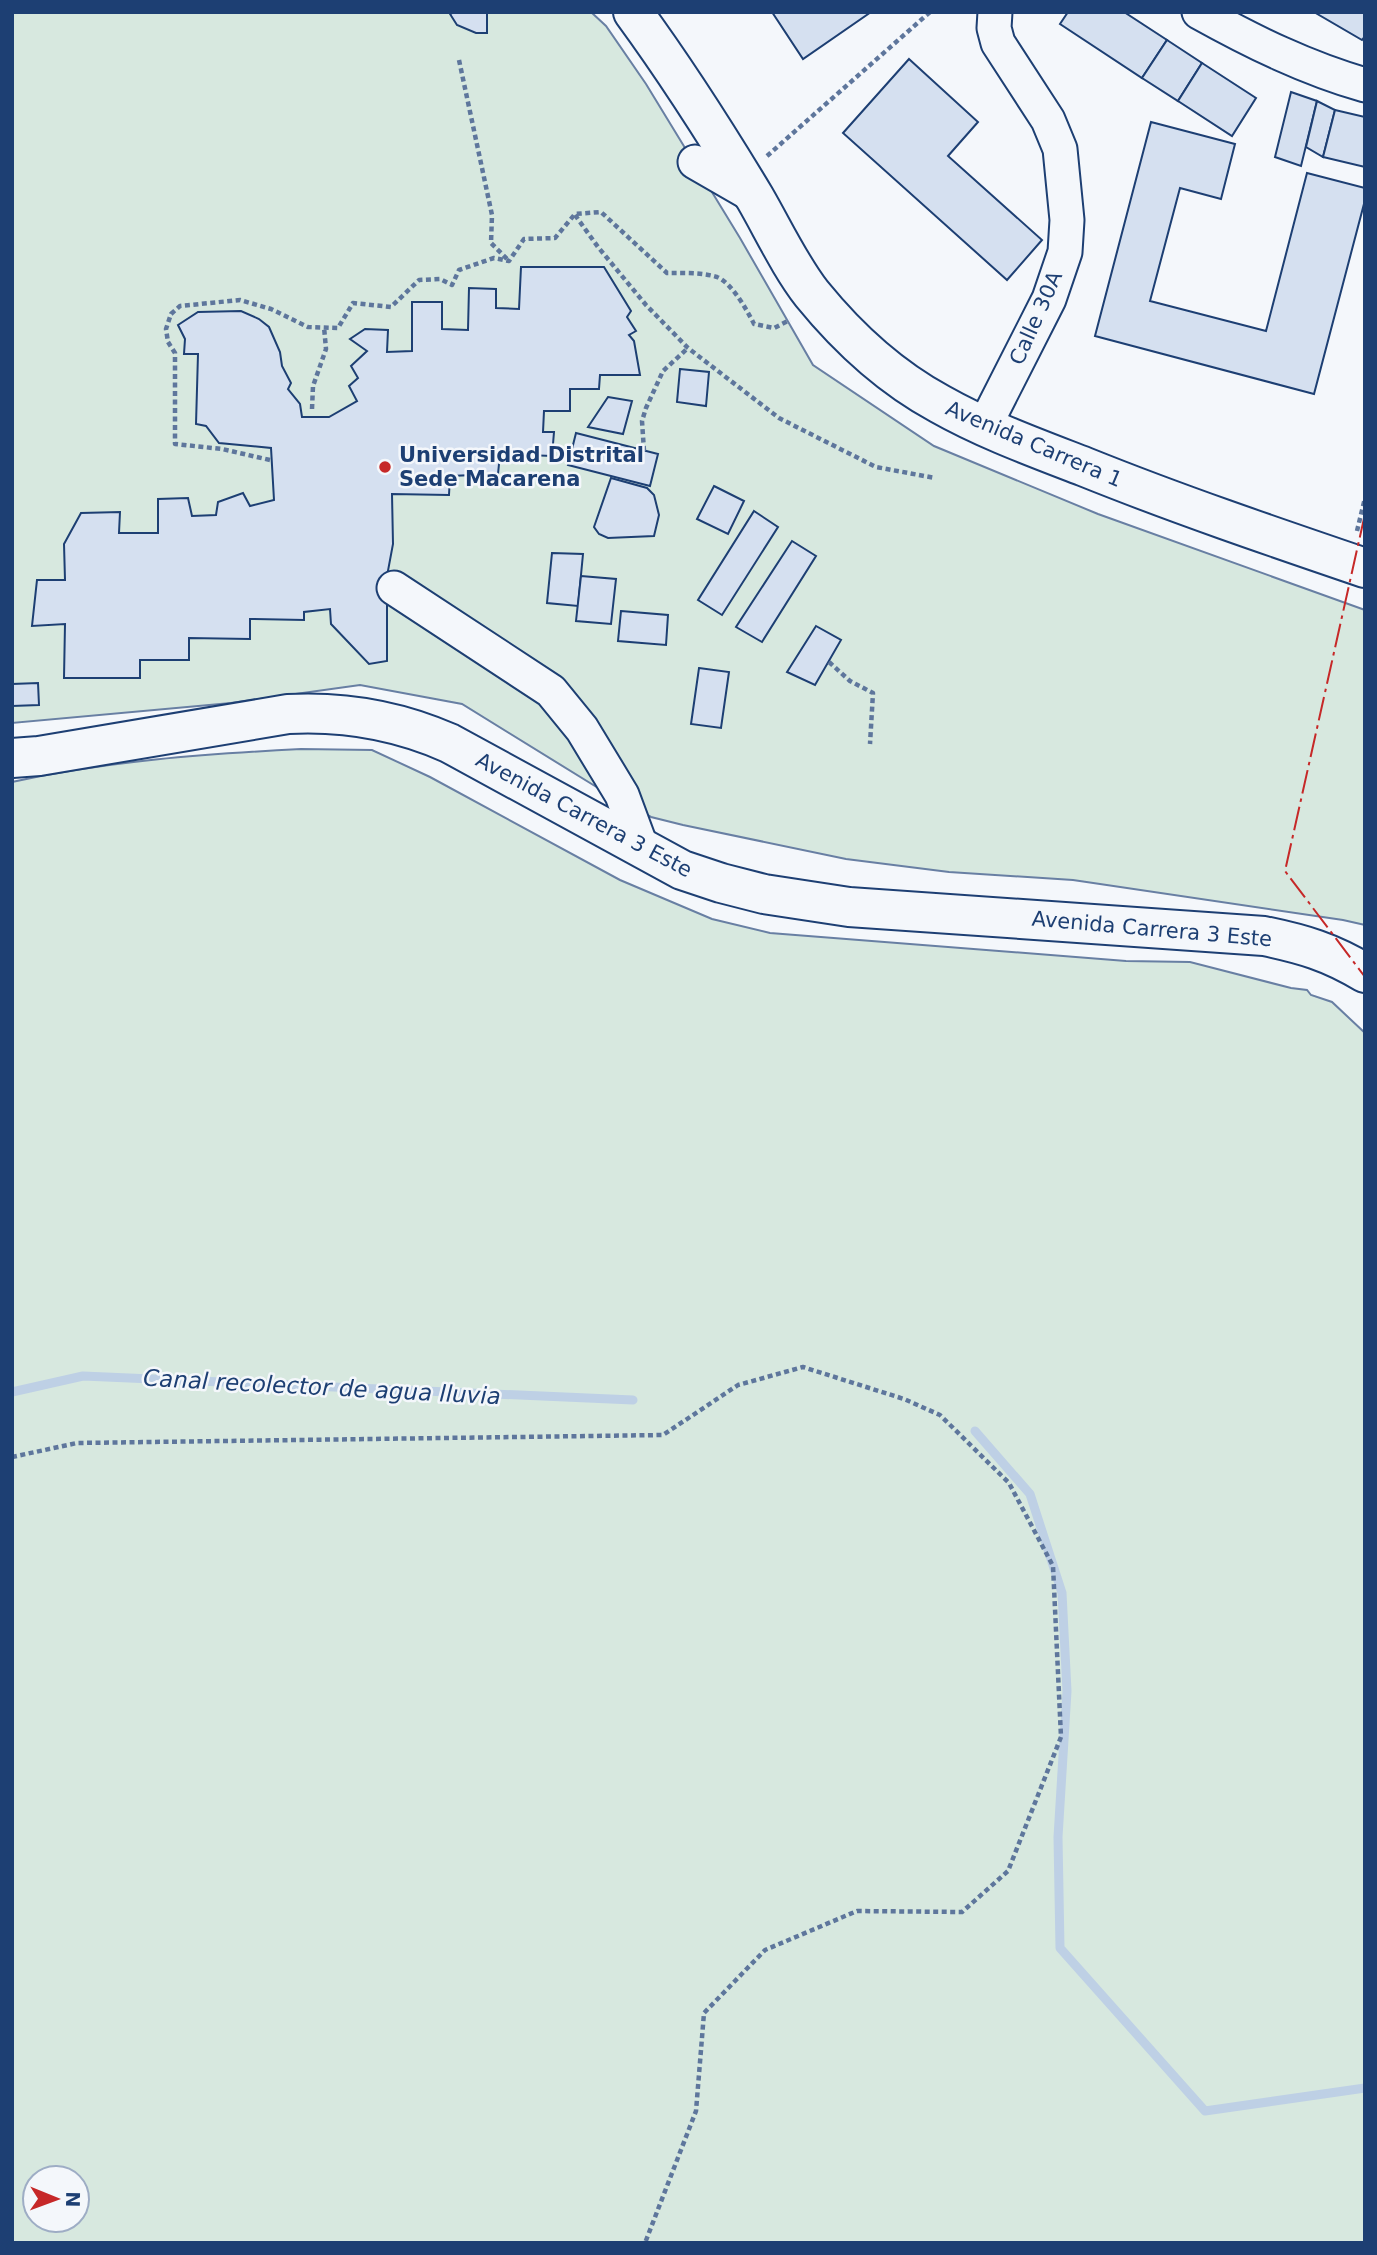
<svg xmlns="http://www.w3.org/2000/svg" width="1377" height="2255" viewBox="0 0 1377 2255" font-family="'DejaVu Sans',sans-serif">
<style>
.green{fill:#d7e8df;stroke:#687fa3;stroke-width:2;fill-rule:evenodd}
.lines{fill:none;stroke-linecap:round;stroke-linejoin:round}
.stream{stroke:#bed0e5;stroke-width:9}
.building{fill:#d5e0f0;stroke:#1d3f73;stroke-width:2}
.minor-casing{stroke:#1d3f73;stroke-width:37}
.major-casing{stroke:#1d3f73;stroke-width:42}
.path{stroke:#5e769c;stroke-width:4.5;stroke-dasharray:5 3.5;stroke-linecap:butt}
.minor{stroke:#f4f7fb;stroke-width:33}
.major{stroke:#f4f7fb;stroke-width:38}
.power{stroke:#c62828;stroke-width:2;stroke-dasharray:24 5 3.5 5;stroke-linecap:butt}
.poi-dot{fill:#c62828;stroke:#f4f7fb;stroke-width:2.5}
.labels{text-anchor:middle;dominant-baseline:central;stroke-width:5;stroke-linejoin:round;paint-order:stroke}
.street-label{font-size:21px;fill:#1d3f73;stroke:#f4f7fb}
.poi-label{font-size:21px;font-weight:bold;fill:#1d3f73;stroke:#f4f7fb;text-anchor:start}
.water-label{font-size:23px;font-style:italic;fill:#1d3f73;stroke:#f4f7fb}
</style>
<rect width="100%" height="100%" fill="#f4f7fb"/>
<!-- green -->
<g class="green">
<path d="M12 12H591L606 26 646 84 740 238 813 365 934 446 1098 514 1365 610V925L1343 920 1073 880 949 872 846 859 683 825 651 817 603 791 462 704 360 685 231 703 12 723Z"/>
<path d="M301 749 372 750 430 777 620 880 712 919 770 933 1126 961 1190 962 1291 988 1307 990 1311 995 1332 1002 1365 1033V2243H12V782C107 761 204 754 301 749ZM35 2178H77V2220H35Z"/>
</g>
<g class="lines">
<!-- stream -->
<g class="stream">
<path d="M12 1392 83 1376 633 1400"/>
<path d="M975 1431 1030 1494 1062 1593 1067 1691 1058 1837 1060 1948 1205 2111 1365 2088"/>
</g>
</g>
<!-- building -->
<g class="building">
<path d="M454 12H487V33H476L457 25 450 14Z"/>
<path d="M772 12H871L803 59Z"/>
<path d="M1068 12H1124L1167 40 1142 78 1060 24Z"/>
<path d="M1314 12H1365V36L1362 40Z"/>
<path d="M1167 40 1202 63 1178 101 1142 78Z"/>
<path d="M909 59 978 122 948 156 1042 240 1007 280 843 133Z"/>
<path d="M1202 63 1256 98 1232 136 1178 101Z"/>
<path d="M1291 92 1317 101 1301 166 1275 157Z"/>
<path d="M1317 101 1335 110 1323 157 1306 147Z"/>
<path d="M1335 110 1365 117V167L1323 157Z"/>
<path d="M1151 122 1235 144 1221 199 1180 188 1150 301 1266 331 1307 173 1365 188V200L1314 394 1095 336Z"/>
<path d="M521 267H604L631 311 627 317 636 331 629 335 634 341 640 375H600L599 389H570V411H544L543 432H554L552 456 500 454 498 474 450 476 449 495 392 494 393 544 387 576V661L369 664 331 624 330 609 304 612V620L250 619V639L189 638V660H140V678H64L65 624 32 626 37 580H65L64 544 81 513 120 512 119 533H158V499L188 498 192 516 216 515 218 502 243 493 250 506 274 500 271 448 219 443 206 426 196 424 198 354H184L185 339 178 325 198 312 241 311 259 319 269 327 280 352 282 366 291 383 288 389 300 404 302 417H329L357 401 349 386 358 378 351 366 367 351 350 339 365 329 388 330 387 352 412 351V302H442V329L468 330 469 288 496 289V308L519 309Z"/>
<path d="M680 369 709 372 706 406 677 402Z"/>
<path d="M608 397 632 401 623 434 588 427Z"/>
<path d="M576 433 658 454 650 486 568 465Z"/>
<path d="M611 478 647 488 654 495 659 515 654 536 608 538 599 534 594 527Z"/>
<path d="M714 486 744 501 728 534 697 519Z"/>
<path d="M754 511 778 527 722 615 698 600Z"/>
<path d="M792 541 816 556 762 642 736 627Z"/>
<path d="M552 553 583 554 578 606 547 603Z"/>
<path d="M581 576 616 579 611 624 576 621Z"/>
<path d="M621 611 668 615 666 645 618 641Z"/>
<path d="M816 626 841 640 815 685 787 672Z"/>
<path d="M699 668 729 672 721 728 691 724Z"/>
<path d="M38 683 39 705 12 706V684Z"/>
</g>
<g class="lines">
<defs>
<g id="minor">
<path d="M1199 12C1253 42 1306 68 1365 85"/>
<path d="M695 162 754 196"/>
<path d="M984 427 1049 299 1065 252 1067 220 1060 149 1048 120 998 43 994 28 995 12"/>
<path d="M394 588 551 691 582 729 622 795 642 849"/>
</g>
<g id="major">
<path d="M633 12C677 72 717 135 755 198 773 229 790 266 812 294 847 337 890 377 940 404 986 430 1036 448 1085 467 1177 504 1271 536 1365 568"/>
<path d="M12 758 39 756 288 714C345 711 397 720 449 743L682 870 721 883 764 894 849 907 1264 936C1303 944 1330 952 1365 973"/>
</g>
</defs>
<!-- minor casing -->
<use href="#minor" class="minor-casing"/>
<!-- major casing -->
<use href="#major" class="major-casing"/>
<!-- path -->
<g class="path">
<path d="M459 60 492 215 491 243 509 261"/>
<path d="M767 156 930 12"/>
<path d="M575 215 598 247 646 305 688 348 779 418 876 467 935 478"/>
<path d="M312 409 313 386 326 349 324 327"/>
<path d="M644 451 642 421 646 408 663 371 688 348"/>
<path d="M270 460 222 449 175 444V353L168 342 166 329 171 314 180 306 240 300 271 309 308 327 338 328 353 303 391 307 419 280 440 279 452 285 459 270 494 258 509 261 524 239 555 238 575 214 601 212 667 273C683 273 701 272 717 277 731 282 747 310 754 324L774 328 790 320"/>
<path d="M1357 531 1365 498"/>
<path d="M829 662 850 681 873 693 870 744"/>
<path d="M12 1457 77 1443 663 1435 738 1385 803 1367 904 1399 940 1415 1009 1483 1053 1566 1061 1737 1008 1871 962 1912 857 1911 765 1950 704 2013 696 2111 645 2243"/>
</g>
<!-- minor -->
<use href="#minor" class="minor"/>
<!-- major -->
<use href="#major" class="major"/>
<!-- power -->
<path class="power" d="M1365 514 1285 871 1365 977"/>
</g>
<!-- markers -->
<circle class="poi-dot" cx="385" cy="467" r="7"/>
<g class="labels">
<!-- street labels -->
<g class="street-label">
<text transform="translate(1036 318) rotate(-66)">Calle 30A</text>
<text transform="translate(1034 444) rotate(23)">Avenida Carrera 1</text>
<text transform="translate(584 815) rotate(28)">Avenida Carrera 3 Este</text>
<text transform="translate(1152 929) rotate(5)">Avenida Carrera 3 Este</text>
</g>
<!-- poi labels -->
<g class="poi-label">
<text x="399" y="455">Universidad Distrital<tspan x="399" dy="24">Sede Macarena</tspan></text>
</g>
<!-- water labels -->
<g class="water-label">
<text transform="translate(322 1387) rotate(3)">Canal recolector de agua lluvia</text>
</g>
</g>
<!-- border -->
<rect width="1377" height="2255" fill="none" stroke="#1d3f73" stroke-width="28"/>
<!-- north arrow -->
<g transform="translate(56 2199) rotate(91)"><circle r="33" fill="#f4f7fb" stroke="#9eadc5" stroke-width="2"/>
<path d="M0-5L12 26L0 18L-12 26Z" fill="#c62828"/>
<text y="-10" font-size="19" font-weight="bold" text-anchor="middle" fill="#1d3f73">N</text>
</g>
</svg>
